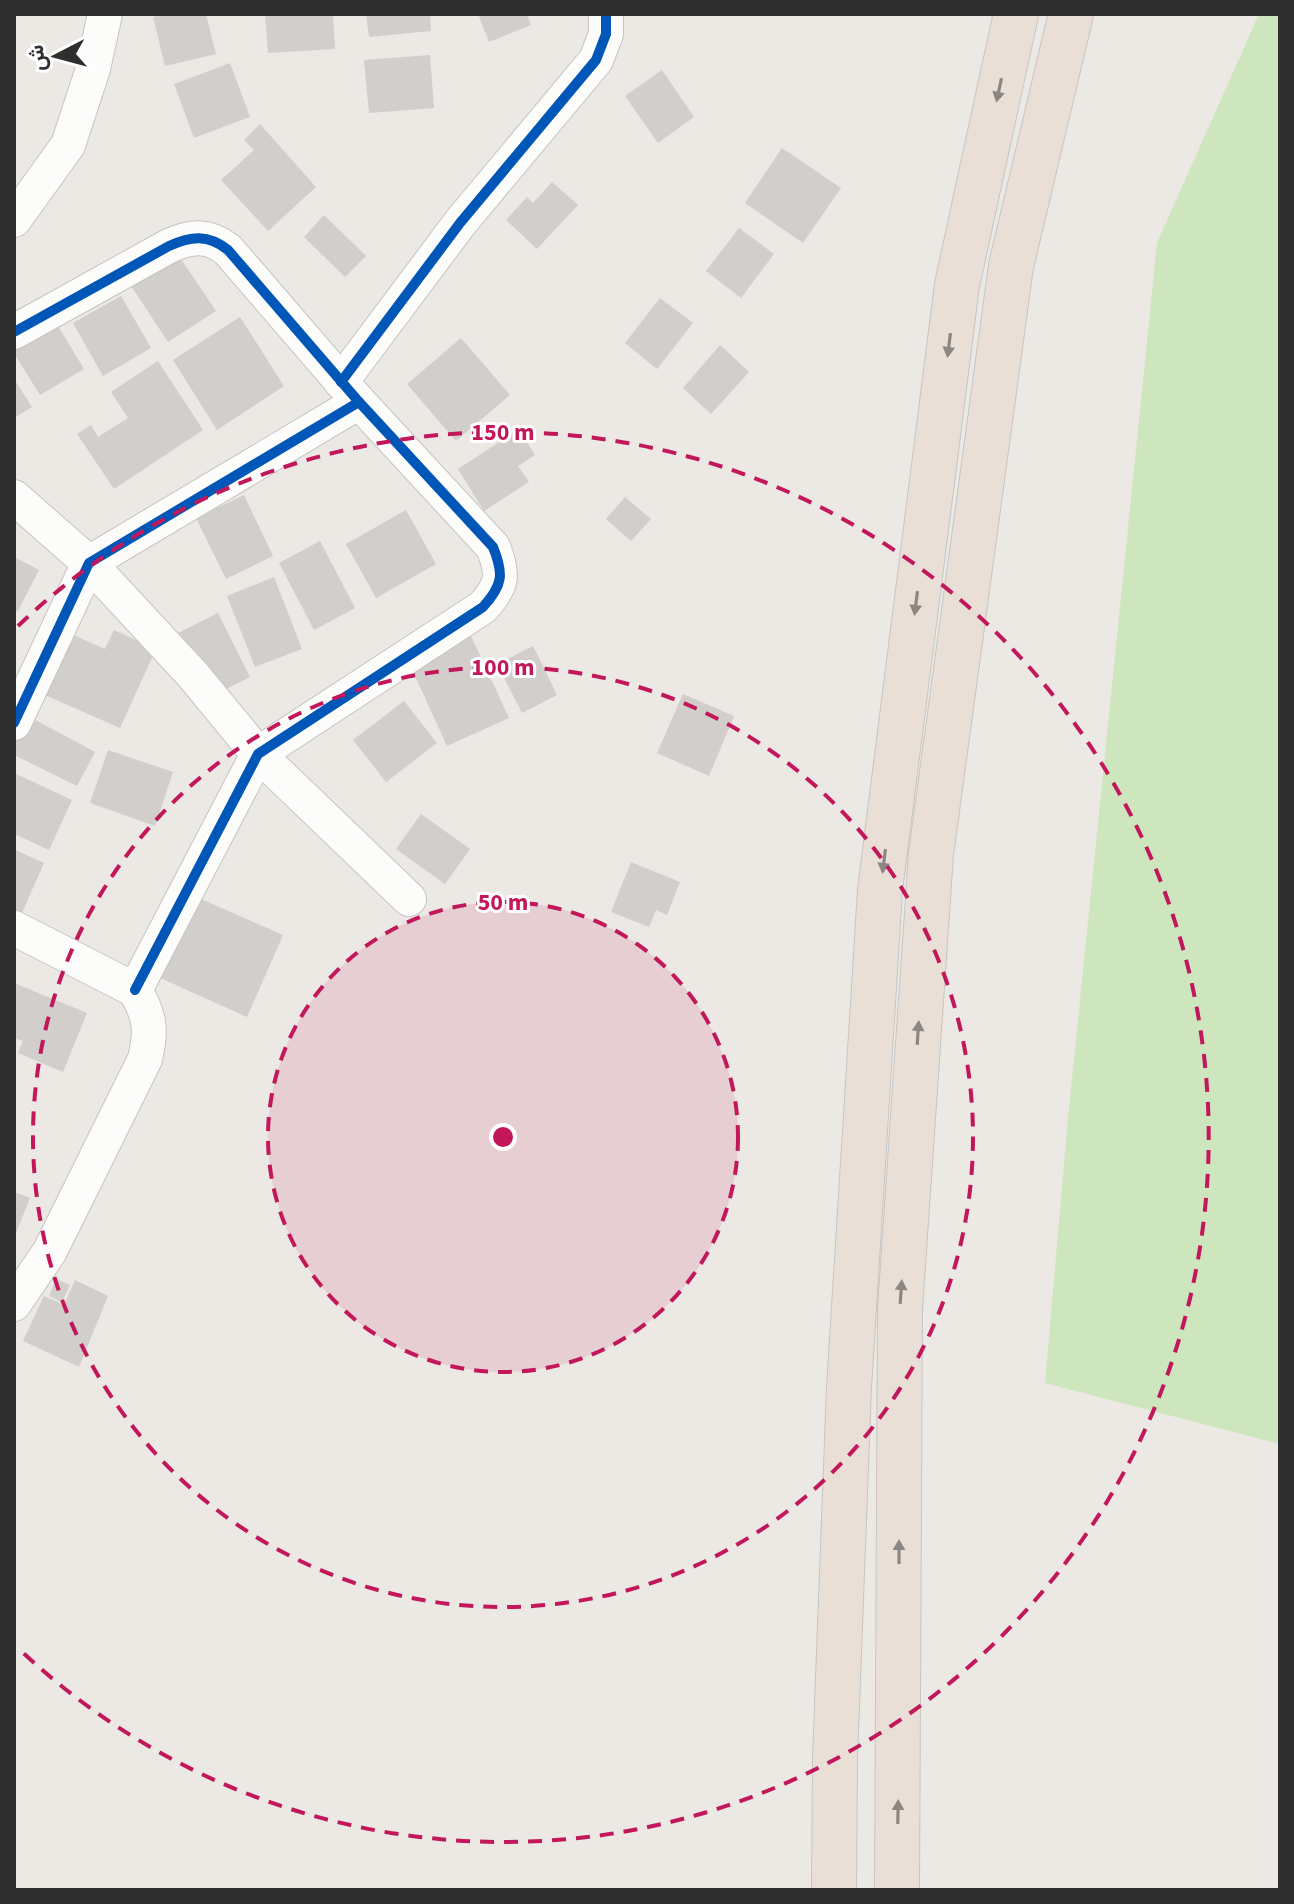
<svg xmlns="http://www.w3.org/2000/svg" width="1294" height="1904" viewBox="0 0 1294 1904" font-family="'Source Sans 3',Vazirmatn,sans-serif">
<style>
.green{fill:#cee6be}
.building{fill:#d1cecb}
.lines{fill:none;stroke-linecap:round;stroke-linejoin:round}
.minor-casing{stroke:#c5c4c5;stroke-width:36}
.highway-casing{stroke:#c6c5c4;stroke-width:46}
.minor{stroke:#fcfcfb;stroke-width:34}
.highway{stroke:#eadfd6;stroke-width:44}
.cycleway-casing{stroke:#fff;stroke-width:15}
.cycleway{stroke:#0057b8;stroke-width:10}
.oneway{fill:#8c8682}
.ring{fill:none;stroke:#c2185b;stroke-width:4;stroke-dasharray:14 10}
.centre{fill:#c2185b;stroke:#fff;stroke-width:4}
.ring-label{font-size:24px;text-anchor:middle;font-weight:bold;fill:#c2185b;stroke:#fff;stroke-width:6;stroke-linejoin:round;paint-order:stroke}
</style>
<rect width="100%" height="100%" fill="#ece8e4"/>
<!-- green -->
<path class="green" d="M1259 14H1280V1444L1045 1383 1068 1118 1157 243Z"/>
<!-- building -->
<g class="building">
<path d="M167 14H206L216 54 165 66 153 17Z"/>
<path d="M265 14H333L335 49 268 53Z"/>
<path d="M366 14H430L431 31 369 37Z"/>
<path d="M478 14H527L531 25 489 42Z"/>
<path d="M430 55 434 108 369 113 364 60Z"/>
<path d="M230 63 250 117 194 138 174 84Z"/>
<path d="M662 70 694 117 658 143 625 96Z"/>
<path d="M260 124 316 187 268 231 221 180 254 150 244 140Z"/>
<path d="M782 148 841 188 803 243 745 203Z"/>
<path d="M552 182 578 205 537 249 506 220 527 197 533 203Z"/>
<path d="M324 215 366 256 345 277 304 237Z"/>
<path d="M739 228 774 254 741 298 706 271Z"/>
<path d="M177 253 216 311 168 342 130 284Z"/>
<path d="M121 296 151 348 103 376 73 323Z"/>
<path d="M660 298 693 323 657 369 625 343Z"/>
<path d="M49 311 84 369 40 395 14 353V333Z"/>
<path d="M240 317 284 386 217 430 173 360Z"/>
<path d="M461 338 510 395 456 441 407 384Z"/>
<path d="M720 345 749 372 711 414 683 388Z"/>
<path d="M158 361 203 430 114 489 77 434 91 425 98 437 128 418 111 392Z"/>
<path d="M14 379 32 407 14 418Z"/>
<path d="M519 429 535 455 518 466 529 482 484 511 458 469Z"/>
<path d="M244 495 273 556 226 579 196 518Z"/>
<path d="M625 497 651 519 631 541 606 519Z"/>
<path d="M406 510 436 564 376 598 346 544Z"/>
<path d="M320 541 355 608 314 630 279 563Z"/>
<path d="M14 557 39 570 18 611 14 609Z"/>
<path d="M274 577 302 649 255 667 227 596Z"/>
<path d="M218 613 250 677 216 694 170 637Z"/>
<path d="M49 624 105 649 114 630 156 649 120 728 22 685Z"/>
<path d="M471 636 509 718 447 746 410 665Z"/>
<path d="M533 646 557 695 522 713 497 664Z"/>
<path d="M683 694 734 716 709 776 657 753Z"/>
<path d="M404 701 437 743 386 782 353 740Z"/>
<path d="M24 714 95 752 77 786 14 755V731Z"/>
<path d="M108 750 173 772 155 826 90 803Z"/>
<path d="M14 773 72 800 49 850 14 834Z"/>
<path d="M421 814 470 849 445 884 396 849Z"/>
<path d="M16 850 44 863 21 915 14 912V852Z"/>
<path d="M631 862 680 882 667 915 656 910 649 927 611 912Z"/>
<path d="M192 895 283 935 247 1017 156 976Z"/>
<path d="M14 983 87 1013 63 1072 18 1053 23 1041 14 1038Z"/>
<path d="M14 1192 30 1198 14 1238Z"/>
<path d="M56 1279 70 1285 62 1302 49 1296Z"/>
<path d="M75 1280 108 1296 79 1367 23 1341 44 1296 64 1305Z"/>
</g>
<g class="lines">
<defs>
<g id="minor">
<path d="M14 220 68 145 93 69 105 14"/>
<path d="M14 332 169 246C191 236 208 234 228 250L359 402 493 547C504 574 503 585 483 607L258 754 135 990"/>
<path d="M341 382 460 223 596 60 606 34V14"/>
<path d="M14 497 89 563 193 675 258 754 409 899"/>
<path d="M14 723 89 563 359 402"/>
<path d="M14 928 135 990C150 1016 152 1030 145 1059L50 1251 14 1304"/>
</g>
<g id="highway">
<path d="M834 1890 835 1758 849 1387 880 890 957 285 1016 14"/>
<path d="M897 1890 900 1309 931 854 1011 266 1071 14"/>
</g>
</defs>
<!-- minor casing -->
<use href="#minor" class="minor-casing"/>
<!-- highway casing -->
<use href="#highway" class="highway-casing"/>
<!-- minor -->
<use href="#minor" class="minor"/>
<!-- highway -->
<use href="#highway" class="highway"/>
<defs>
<g id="cycleway">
<path d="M14 332 169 246C191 236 208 234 228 250L359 402 493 547C504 574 503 585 483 607L258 754 135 990"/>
<path d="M341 382 460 223 596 60 606 34V14"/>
<path d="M14 723 89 563 359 402"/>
</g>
</defs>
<!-- cycleway casing -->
<use href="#cycleway" class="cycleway-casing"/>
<!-- cycleway -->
<use href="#cycleway" class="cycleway"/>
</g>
<!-- one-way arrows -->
<defs><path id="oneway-solid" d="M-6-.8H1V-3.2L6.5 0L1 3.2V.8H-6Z" transform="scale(2)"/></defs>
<g class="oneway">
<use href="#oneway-solid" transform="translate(999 90) rotate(102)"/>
<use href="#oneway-solid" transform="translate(949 345) rotate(97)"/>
<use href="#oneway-solid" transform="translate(916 603) rotate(97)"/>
<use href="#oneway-solid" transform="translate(884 861) rotate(97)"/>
<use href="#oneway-solid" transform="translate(918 1033) rotate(-86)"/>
<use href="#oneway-solid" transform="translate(901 1292) rotate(-86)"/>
<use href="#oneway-solid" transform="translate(899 1552) rotate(-90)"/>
<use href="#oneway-solid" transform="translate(898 1812) rotate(-89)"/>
</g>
<!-- distance rings -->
<circle cx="503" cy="1137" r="235" fill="#c2185b" fill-opacity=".12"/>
<g class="ring">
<circle cx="503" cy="1137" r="235"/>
<circle cx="503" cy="1137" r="470"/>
<path d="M18 626A705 705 0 1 1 18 1648"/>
</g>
<circle cx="503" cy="1137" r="12" class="centre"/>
<g class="ring-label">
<text x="503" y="440">150 m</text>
<text x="503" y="675">100 m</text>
<text x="503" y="910">50 m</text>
</g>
<!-- border -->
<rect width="1294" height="1904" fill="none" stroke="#2e2e2e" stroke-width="32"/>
<!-- north arrow -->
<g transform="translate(56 56) rotate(264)" stroke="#ffffff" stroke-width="6" paint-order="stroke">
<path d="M0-6L14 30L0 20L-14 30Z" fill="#2e2e2e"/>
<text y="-12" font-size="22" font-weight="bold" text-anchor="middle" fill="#2e2e2e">ش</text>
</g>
</svg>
